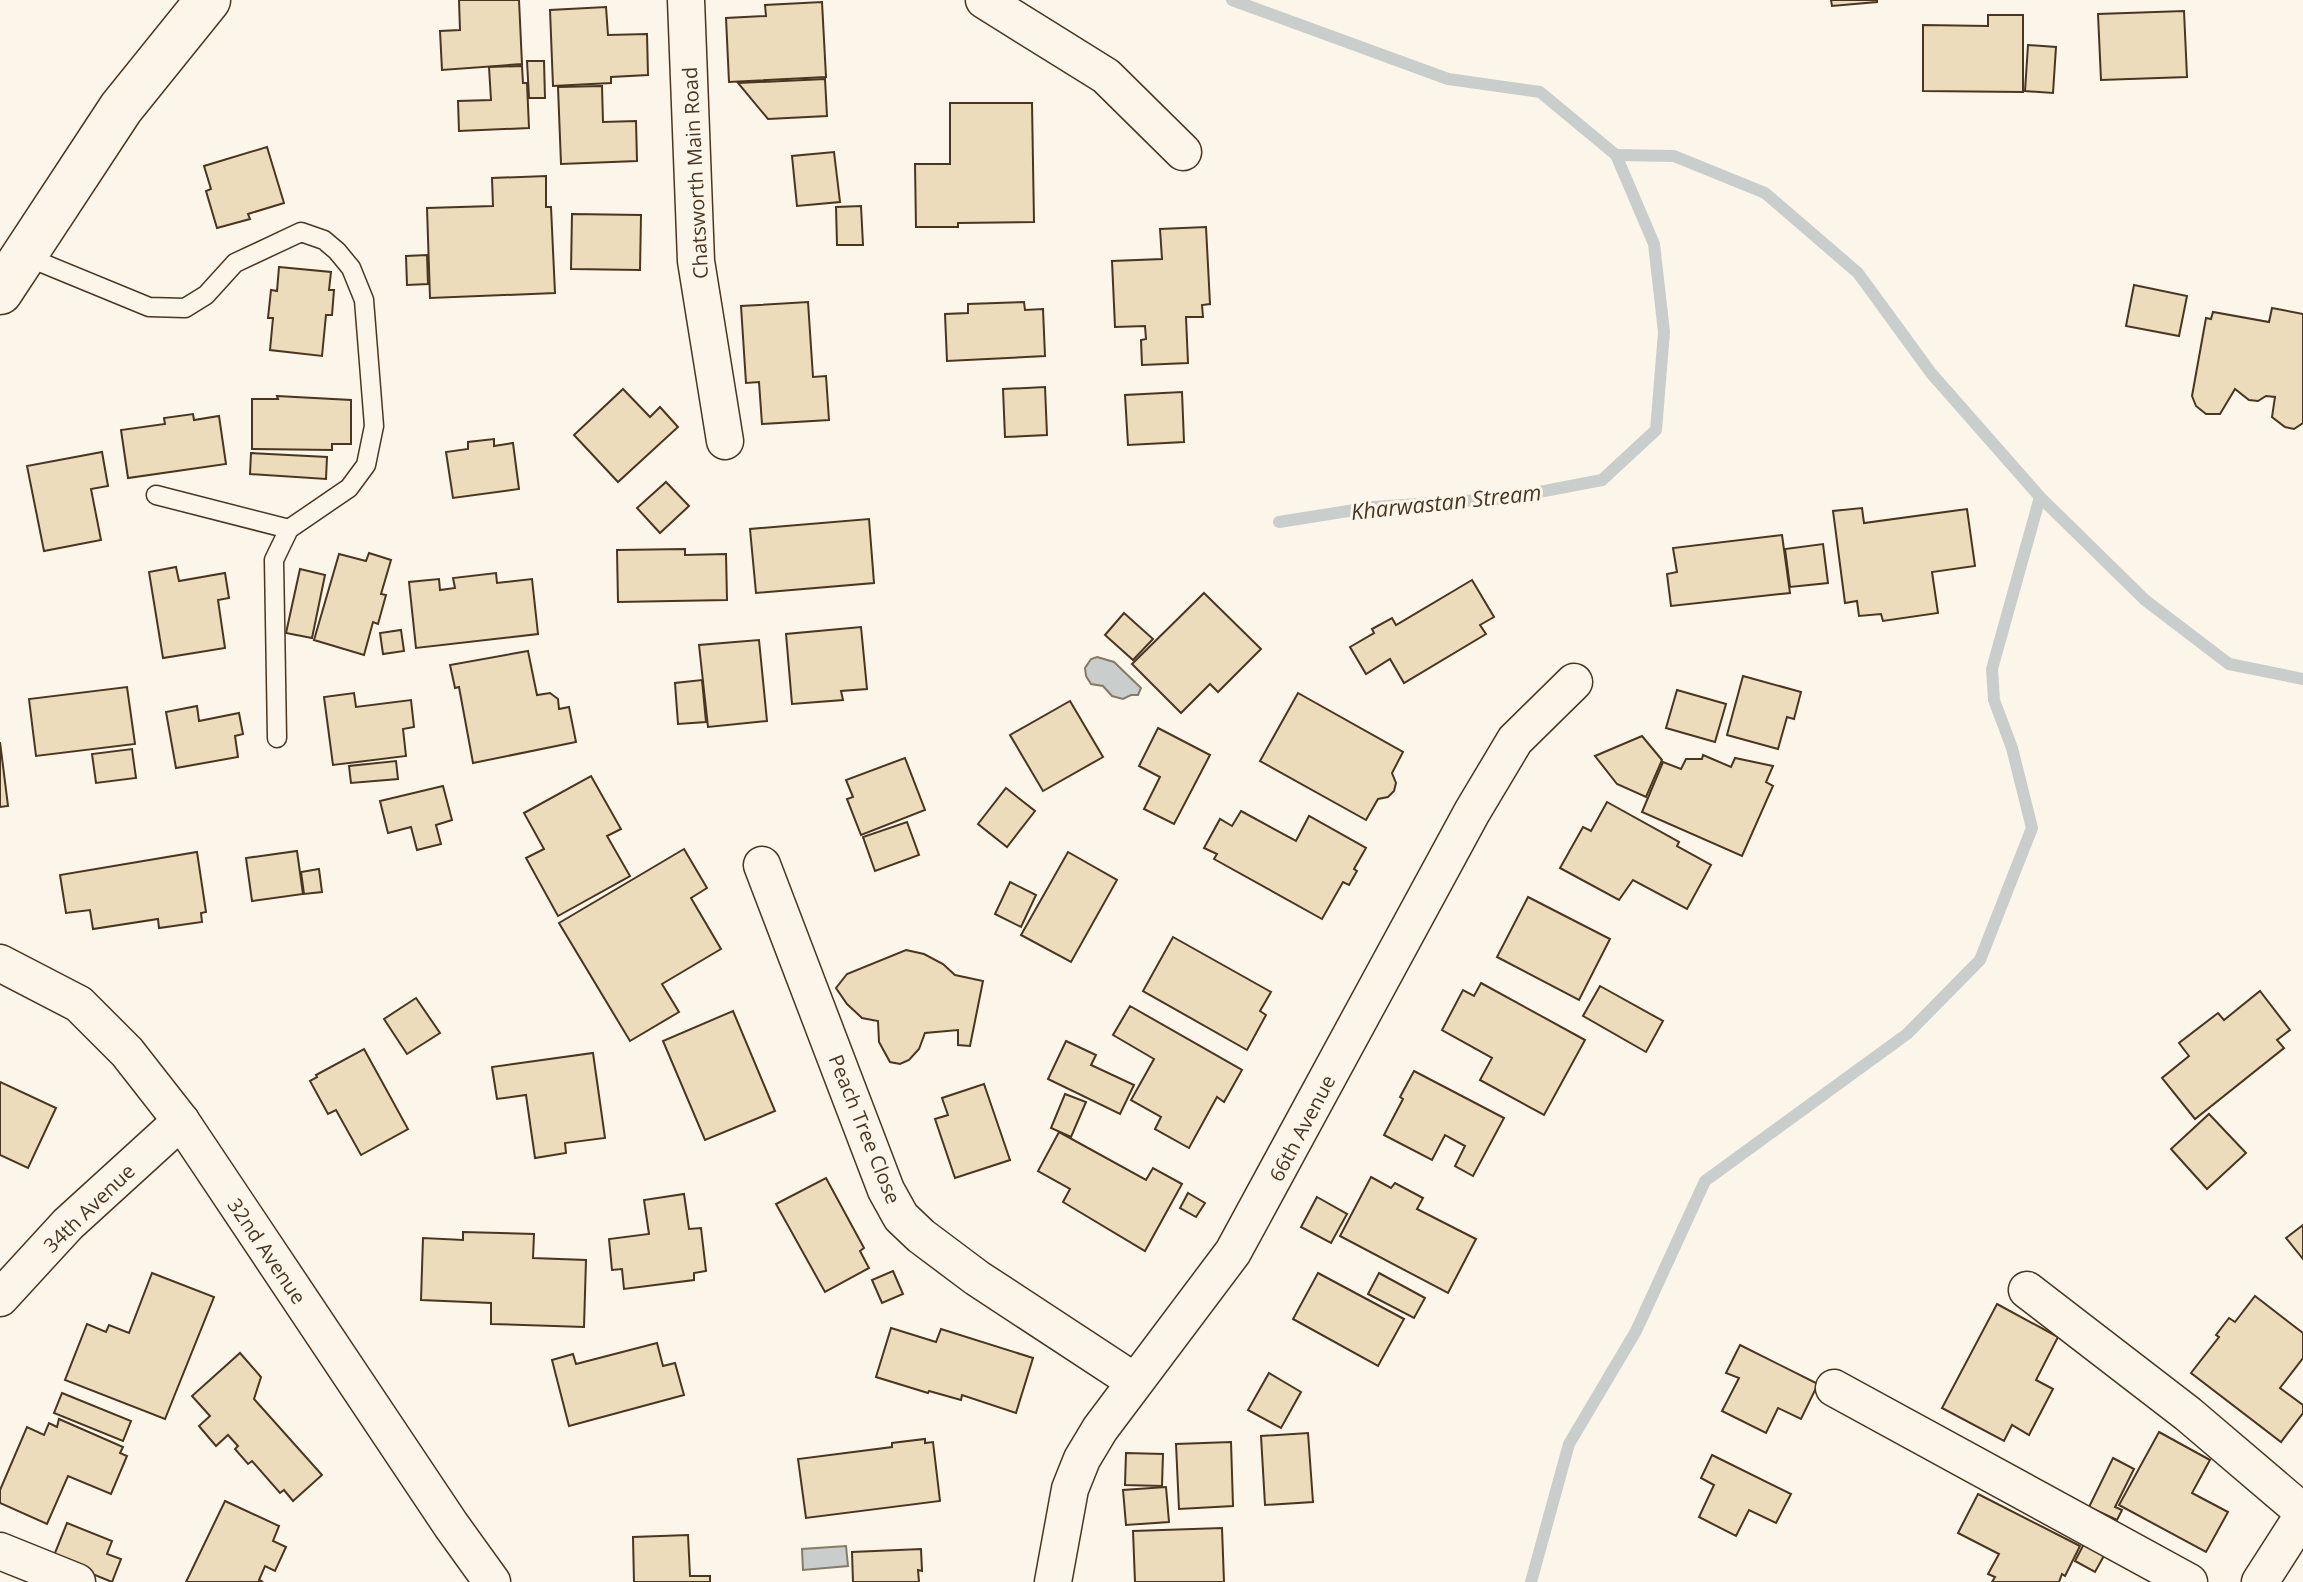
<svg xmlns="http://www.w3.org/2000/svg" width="2303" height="1582" viewBox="0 0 2303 1582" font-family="'Open Sans',sans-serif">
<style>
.water{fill:#c9cecd;stroke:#887966;stroke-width:2}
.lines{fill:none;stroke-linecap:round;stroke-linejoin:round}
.stream{stroke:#c9cecd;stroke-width:12}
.building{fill:#ecdcbc;stroke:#4a3520;stroke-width:2}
.service-casing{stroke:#4a3520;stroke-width:21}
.minor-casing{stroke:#4a3520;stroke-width:39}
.tertiary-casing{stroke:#4a3520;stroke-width:47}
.service{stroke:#fbf6e9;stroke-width:18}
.minor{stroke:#fbf6e9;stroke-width:36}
.tertiary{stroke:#fbf6e9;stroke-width:44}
.labels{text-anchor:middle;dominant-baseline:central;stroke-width:6;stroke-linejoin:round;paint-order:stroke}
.street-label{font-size:20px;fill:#4a3520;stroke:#fbf6e9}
.water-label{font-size:22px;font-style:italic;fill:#4a3520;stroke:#fbf6e9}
</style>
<rect width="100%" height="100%" fill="#fbf6e9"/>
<!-- water -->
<g class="water">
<path d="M1097 657 1114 662 1141 688 1138 695H1131L1123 699 1112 696 1103 686 1091 684 1086 676 1085 668 1091 659Z"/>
<path d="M846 1546 848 1566 803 1570 802 1549Z"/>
</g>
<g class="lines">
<!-- stream -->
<g class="stream">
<path d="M1232 0 1448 79 1540 92 1616 155 1654 244 1664 332 1656 430 1602 480 1507 498 1373 507 1279 522"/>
<path d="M1616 155 1674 156 1765 193 1858 273 1931 373 2040 497 2145 600 2229 664 2303 679"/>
<path d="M1531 1582 1569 1444 1636 1331 1705 1181 1907 1034 1980 960 2032 828 2012 748 1994 700 1992 669 2040 497"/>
</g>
</g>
<!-- building -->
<g class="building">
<path d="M459 0H519L522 64 442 70 440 31 460 30Z"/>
<path d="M1831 0H1877V2L1832 6Z"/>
<path d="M822 2 826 77 729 82 726 18 766 16 765 5Z"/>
<path d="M606 7 608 35 647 34 648 75 611 77V83L553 86 550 10Z"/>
<path d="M2184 11 2187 77 2101 80 2098 14Z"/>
<path d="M1988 15H2023V92L1923 91V25L1988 26Z"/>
<path d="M2028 45 2056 47 2053 93 2025 91Z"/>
<path d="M527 61H544L545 98H529Z"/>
<path d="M522 66 523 83H527L529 128 459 131 458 101 491 100 489 67Z"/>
<path d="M825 79 827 116 768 119 738 83Z"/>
<path d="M602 86 603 122 636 121 637 161 561 164 558 87Z"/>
<path d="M950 103H1032L1034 222 958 223V227H916L915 164H950Z"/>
<path d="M267 147 284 203 248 214 250 219 217 228 206 191 211 189 204 166Z"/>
<path d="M834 152 840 202 797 206 792 156Z"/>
<path d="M546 176V207H551L555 293 430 298 427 208 493 206 492 178Z"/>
<path d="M861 206 863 245H837L836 207Z"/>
<path d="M572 214 641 215 640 270 571 269Z"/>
<path d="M1206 227 1210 304 1202 305 1203 317H1186L1188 363 1142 365 1141 340 1146 339 1145 326 1115 327 1112 261 1162 259 1160 229Z"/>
<path d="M427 255 428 284 407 285 406 256Z"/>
<path d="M279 267 331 272 329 290H334L332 315H326L322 356 270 350 273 318H268L271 290 277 291Z"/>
<path d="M2134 285 2187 296 2179 336 2126 326Z"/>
<path d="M808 302 813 377 826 376 829 420 762 424 759 382 746 383 741 306Z"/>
<path d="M1024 302 1025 310 1043 309 1045 356 947 361 945 314 968 313V304Z"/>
<path d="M2272 308 2303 314V423L2294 429 2285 427 2272 417 2275 397 2266 396 2258 401 2249 400 2235 389 2220 414H2206L2196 406 2192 396 2206 318 2211 319 2213 312 2269 322Z"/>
<path d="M1045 387 1047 435 1005 437 1003 389Z"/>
<path d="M623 389 650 417 660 407 678 427 618 482 574 435Z"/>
<path d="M1182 392 1184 442 1128 445 1125 395Z"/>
<path d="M277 396 351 400V444H332V450L252 449V399H278Z"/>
<path d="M193 414 194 420 219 416 226 464 128 478 121 430 165 424 164 418Z"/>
<path d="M494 439V446L513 443 519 489 453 498 446 452 468 449V442Z"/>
<path d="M102 452 108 486 91 489 101 540 44 551 27 466Z"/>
<path d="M251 453 327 457 326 479 250 474Z"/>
<path d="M666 482 689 506 660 533 637 508Z"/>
<path d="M1862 508 1864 523 1967 509 1975 566 1932 572 1938 613 1883 621 1881 614 1859 616 1857 601 1845 603 1833 511Z"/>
<path d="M869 519 874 583 756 593 750 529Z"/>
<path d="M1782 535 1790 593 1671 606 1667 574 1677 572 1673 548Z"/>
<path d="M1823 544 1828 583 1790 587 1785 549Z"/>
<path d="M685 549V555L726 554 727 600 618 602 617 550Z"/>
<path d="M369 553 391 560 381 594 386 595 378 624 373 622 364 655 314 640 339 554 366 561Z"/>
<path d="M176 567 179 581 225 573 229 598 218 600 225 648 163 658 149 572Z"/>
<path d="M300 569 325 575 312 638 286 633Z"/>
<path d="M496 573 497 583 532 579 538 634 416 648 409 582 439 579 440 590 455 588 453 578Z"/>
<path d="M1472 580 1494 617 1480 625 1486 634 1404 683 1390 659 1366 674 1350 647 1374 633 1372 629 1392 618 1396 625Z"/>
<path d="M1204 593 1261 649 1218 692 1210 684 1181 713 1132 664Z"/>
<path d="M1124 613 1153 639 1133 660 1105 635Z"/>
<path d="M861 627 867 689 841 691 843 700 792 704 786 634Z"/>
<path d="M401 630 404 651 383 654 380 633Z"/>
<path d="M759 640 767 721 708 727 699 645Z"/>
<path d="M528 651 537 695 550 693 558 699 559 709 569 707 576 742 473 763 459 687 455 688 450 665Z"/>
<path d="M1743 676 1801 692 1794 719 1787 717 1778 749 1727 735Z"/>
<path d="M702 680 706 722 678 724 675 683Z"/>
<path d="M127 687 135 744 36 756 29 699Z"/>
<path d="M1677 690 1726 704 1715 742 1666 728Z"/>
<path d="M354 693 356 707 411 700 414 727 403 729 406 756 333 765 324 697Z"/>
<path d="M1298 693 1403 752 1392 773 1396 783 1394 791 1388 797 1378 799 1366 820 1260 761Z"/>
<path d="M1070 701 1103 757 1043 791 1010 735Z"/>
<path d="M197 706 199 721 239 713 243 734 235 736 238 757 176 768 166 712Z"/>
<path d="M1158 728 1210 755 1174 824 1144 809 1160 777 1139 766Z"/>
<path d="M1642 736 1662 760 1646 797 1617 784 1595 756Z"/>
<path d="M0 742 8 806 0 807Z"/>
<path d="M132 749 136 778 96 783 92 754Z"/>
<path d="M1703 755 1731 767 1735 758 1773 766 1766 782 1773 786 1742 856 1642 812 1663 762 1681 769 1686 759H1702Z"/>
<path d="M905 758 925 810 861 835 847 799 853 797 846 780Z"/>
<path d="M396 761 398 779 351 783 349 766Z"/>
<path d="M591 776 621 829 607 836 630 876 558 916 526 858 544 849 524 813Z"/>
<path d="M443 786 452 820 436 825 441 844 417 850 411 827 388 833 380 801Z"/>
<path d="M1006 788 1035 811 1007 847 978 824Z"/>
<path d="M1607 802 1679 842 1677 846 1711 865 1687 909 1633 880 1619 900 1560 868 1583 827 1591 831Z"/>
<path d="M1241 811 1296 841 1309 816 1366 848 1354 869 1357 871 1349 885 1343 882 1322 919 1214 859 1217 854 1204 848 1220 819 1232 826Z"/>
<path d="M907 822 919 855 875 871 863 837Z"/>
<path d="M684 849 707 888 691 898 721 949 662 984 679 1012 630 1041 559 923Z"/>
<path d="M297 851 303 894 252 901 246 858Z"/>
<path d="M197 852 206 912 201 913 202 922 159 928 158 919 93 929 90 910 66 913 60 875Z"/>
<path d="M1068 852 1117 880 1071 962 1021 935Z"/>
<path d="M319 869 322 892 304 894 301 872Z"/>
<path d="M1010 882 1036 895 1021 927 995 914Z"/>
<path d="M1528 897 1610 939 1579 1000 1497 957Z"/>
<path d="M1173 937 1271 992 1260 1011 1266 1015 1247 1050 1143 991Z"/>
<path d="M906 950 924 954 943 964 955 975 983 981 970 1046 958 1045V1030L925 1033 919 1049 909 1060 900 1064 890 1062 879 1042 878 1021 862 1018 847 1004 836 988 847 974Z"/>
<path d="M1481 983 1585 1040 1544 1115 1480 1080 1492 1058 1442 1030 1463 990 1474 996Z"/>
<path d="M1600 986 1663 1021 1646 1052 1583 1016Z"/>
<path d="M2260 991 2290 1030 2277 1040 2284 1048 2195 1119 2162 1078 2189 1056 2179 1043 2218 1013 2224 1020Z"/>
<path d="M416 998 440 1033 407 1054 384 1019Z"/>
<path d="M1130 1006 1242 1070 1224 1102 1217 1097 1189 1148 1155 1129 1161 1117 1131 1100 1154 1059 1113 1035Z"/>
<path d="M733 1011 775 1111 705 1140 663 1041Z"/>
<path d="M1066 1041 1096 1055 1091 1065 1134 1085 1120 1114 1048 1079Z"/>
<path d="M364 1049 408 1129 361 1155 336 1110 328 1114 310 1081 317 1077 316 1075Z"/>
<path d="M593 1053 605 1138 565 1143 566 1153 535 1158 526 1095 497 1099 492 1067Z"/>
<path d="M1414 1071 1504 1118 1473 1176 1455 1166 1465 1146 1445 1135 1432 1160 1384 1135 1403 1099 1400 1097Z"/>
<path d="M0 1082 56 1108 28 1168 0 1155Z"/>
<path d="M984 1084 1010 1160 955 1178 935 1119 948 1115 942 1098Z"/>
<path d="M1065 1094 1086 1102 1071 1137 1051 1128Z"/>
<path d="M2209 1114 2246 1153 2207 1189 2171 1149Z"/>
<path d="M1059 1132 1146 1180 1153 1168 1182 1184 1145 1251 1063 1202 1070 1189 1038 1171Z"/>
<path d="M1371 1177 1391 1188 1395 1183 1423 1198 1417 1209 1476 1239 1448 1293 1340 1236Z"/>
<path d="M826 1178 864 1248 860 1251 869 1268 825 1292 776 1204Z"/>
<path d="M1188 1193 1205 1203 1196 1217 1180 1208Z"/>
<path d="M684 1194 689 1229 701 1228 706 1271 694 1273V1280L624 1289 622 1269 612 1270 609 1239 649 1234 644 1200Z"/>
<path d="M1317 1197 1347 1214 1331 1243 1301 1227Z"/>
<path d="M2303 1225V1259L2286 1238Z"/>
<path d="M463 1232 534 1234 533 1258 586 1260 584 1327 491 1324V1303L421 1300 423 1238 463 1240Z"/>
<path d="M893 1271 903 1294 882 1303 872 1280Z"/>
<path d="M152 1273 214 1297 165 1419 65 1380 87 1324 106 1332 109 1325 129 1333Z"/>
<path d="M1318 1273 1404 1319 1378 1366 1293 1319Z"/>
<path d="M1379 1273 1425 1298 1414 1318 1368 1294Z"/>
<path d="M2255 1296 2303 1333V1358L2280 1388 2303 1405V1413L2281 1442 2191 1373 2219 1337 2216 1335 2229 1318 2235 1322Z"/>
<path d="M1997 1304 2058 1337 2036 1380 2053 1389 2029 1435 2012 1425 2004 1441 1942 1408Z"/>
<path d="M891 1328 936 1342 941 1329 1033 1358 1016 1413 962 1395 961 1400 929 1391 928 1393 876 1377Z"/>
<path d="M657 1343 663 1366 675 1363 684 1395 569 1426 552 1360 573 1354 576 1364Z"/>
<path d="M1740 1345 1818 1384 1801 1419 1778 1408 1766 1433 1722 1411 1739 1378 1726 1373Z"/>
<path d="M240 1353 261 1377 254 1399 322 1475 293 1501 284 1490 280 1493 252 1461 248 1464 235 1449 238 1446 228 1435 216 1446 199 1426 210 1416 192 1396Z"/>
<path d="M1269 1373 1301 1392 1281 1428 1248 1410Z"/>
<path d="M62 1393 131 1421 123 1441 54 1413Z"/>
<path d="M59 1419 123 1447 120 1453 127 1456 111 1494 68 1476 47 1524 0 1503V1490L27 1427 44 1435 49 1423 57 1427Z"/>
<path d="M2159 1432 2210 1460 2192 1493 2228 1512 2206 1552 2119 1505Z"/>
<path d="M1308 1433 1313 1502 1265 1505 1261 1436Z"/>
<path d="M925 1439V1443L933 1442 940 1501 806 1518 798 1459 892 1447V1443Z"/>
<path d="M1231 1442 1233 1506 1179 1509 1176 1444Z"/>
<path d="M1126 1453 1163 1454 1162 1486 1125 1485Z"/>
<path d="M1712 1455 1791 1494 1776 1523 1749 1510 1736 1536 1699 1517 1714 1485 1701 1478Z"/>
<path d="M2113 1458 2134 1469 2115 1507 2122 1510 2117 1520 2089 1507Z"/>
<path d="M1166 1487 1169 1522 1126 1525 1123 1490Z"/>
<path d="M1978 1494 2080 1546 2065 1576 2062 1574 2059 1582H1992L1995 1577 1988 1574 1999 1554 1958 1533Z"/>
<path d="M225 1501 279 1526 273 1541 286 1547 275 1571 265 1566 259 1580 263 1582H186Z"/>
<path d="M67 1523 112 1541 107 1554 121 1559 112 1582 53 1558Z"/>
<path d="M1222 1528 1224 1582H1135L1133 1531Z"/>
<path d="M688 1535 690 1576H710V1582H634L633 1537Z"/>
<path d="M2086 1540 2106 1552 2095 1572 2075 1561Z"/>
<path d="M921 1549 922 1571 918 1570 919 1582H853L852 1552Z"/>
</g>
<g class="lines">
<defs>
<g id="service">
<path d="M25 256 149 307 185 308 206 295 235 263 301 232 324 240 337 251 351 268 364 300 374 426 366 465 349 488 289 529 274 560 277 738"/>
<path d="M156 495 289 529"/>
</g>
<g id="minor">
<path d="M686 0 696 261 725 441"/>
<path d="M984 0 1106 76 1183 152"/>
<path d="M762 865 886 1190 901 1217 921 1236 977 1278 1134 1381"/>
<path d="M0 963 79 1004 127 1052 181 1121 451 1525 492 1582"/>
<path d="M2027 1290 2188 1414 2303 1512"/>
<path d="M0 1298 68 1224 181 1121"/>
<path d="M1834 1388 2189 1582"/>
<path d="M0 1551 77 1582"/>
<path d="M1053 1582 1070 1489 1082 1459 1100 1429 1233 1252 1472 812 1515 740 1574 682"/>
<path d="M2260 1582 2303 1515"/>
</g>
<path id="tertiary" d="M0 292 121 108 208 0"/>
</defs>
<!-- service casing -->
<use href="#service" class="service-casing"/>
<!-- minor casing -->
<use href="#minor" class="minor-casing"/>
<!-- tertiary casing -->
<use href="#tertiary" class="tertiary-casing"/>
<!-- service -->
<use href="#service" class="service"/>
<!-- minor -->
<use href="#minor" class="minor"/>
<!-- tertiary -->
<use href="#tertiary" class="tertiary"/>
</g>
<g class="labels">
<!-- street labels -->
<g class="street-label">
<text transform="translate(695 173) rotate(-93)">Chatsworth Main Road</text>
<text transform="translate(1302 1128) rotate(-62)">66th Avenue</text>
<text transform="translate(865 1129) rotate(68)">Peach Tree Close</text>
<text transform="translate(89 1208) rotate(-44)">34th Avenue</text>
<text transform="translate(267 1251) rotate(56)">32nd Avenue</text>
</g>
<!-- water labels -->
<g class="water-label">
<text transform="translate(1446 501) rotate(-6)">Kharwastan Stream</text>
</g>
</g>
</svg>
